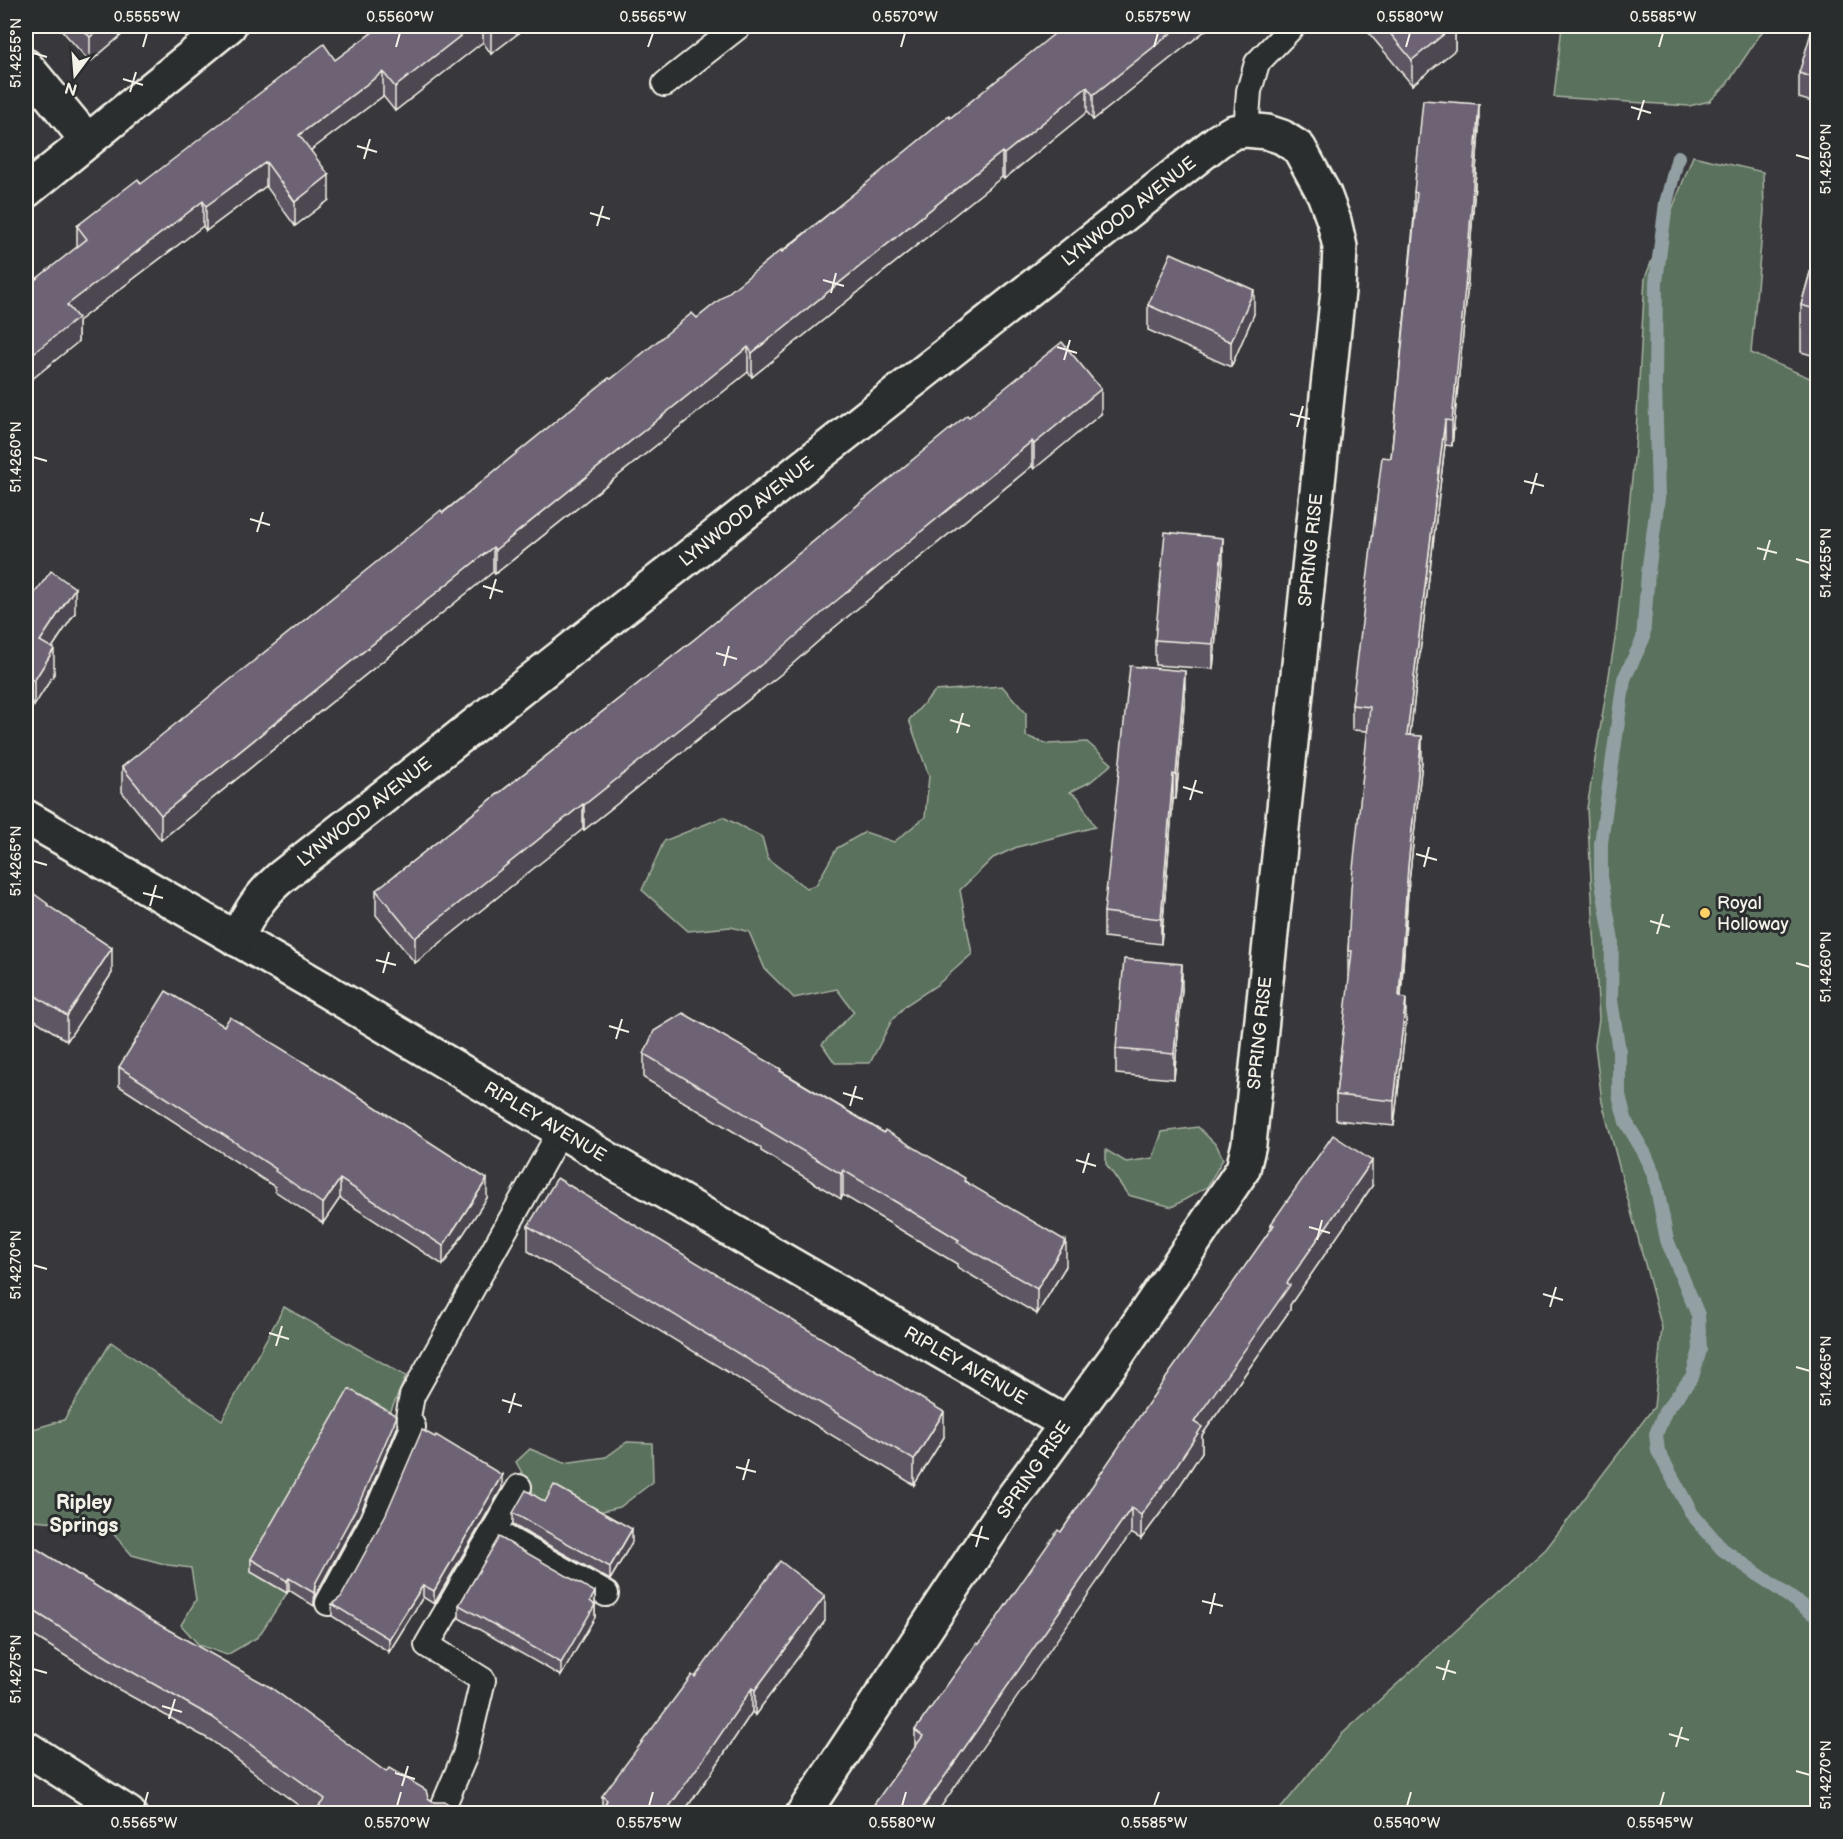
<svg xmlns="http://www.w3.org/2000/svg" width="1843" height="1839" viewBox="0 0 1843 1839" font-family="'Balsamiq Sans',sans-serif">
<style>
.green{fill:#5a715d;stroke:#a7b1a2;stroke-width:1.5}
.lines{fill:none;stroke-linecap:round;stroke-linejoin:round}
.stream{stroke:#929fa3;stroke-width:14}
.lane-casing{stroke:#f4f1e8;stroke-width:28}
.street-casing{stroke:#f4f1e8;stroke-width:38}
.lane{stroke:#2a2d2e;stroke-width:24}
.street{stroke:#2a2d2e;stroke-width:33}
.wall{fill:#5f5664;stroke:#f4f1e8;stroke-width:1.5}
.shaded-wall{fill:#4d4651;stroke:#f4f1e8;stroke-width:1.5}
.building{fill:#6e6474;stroke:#f4f1e8;stroke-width:1.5}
.ticks{fill:none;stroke:#f4f1e8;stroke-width:2}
.poi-dot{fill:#ffd166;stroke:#2a2d2e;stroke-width:2}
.labels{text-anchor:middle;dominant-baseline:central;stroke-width:6;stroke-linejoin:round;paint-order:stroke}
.street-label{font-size:18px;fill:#f4f1e8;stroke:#2a2d2e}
.poi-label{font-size:18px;fill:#f4f1e8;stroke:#2a2d2e;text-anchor:start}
.neighbourhood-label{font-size:20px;font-weight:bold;fill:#f4f1e8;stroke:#2a2d2e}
.neatline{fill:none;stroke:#f4f1e8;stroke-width:2}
.ticks-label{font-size:15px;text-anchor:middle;fill:#f4f1e8}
</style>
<rect width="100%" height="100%" fill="#38383c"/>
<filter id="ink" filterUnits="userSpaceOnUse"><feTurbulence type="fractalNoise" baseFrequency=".0167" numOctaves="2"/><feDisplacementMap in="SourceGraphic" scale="12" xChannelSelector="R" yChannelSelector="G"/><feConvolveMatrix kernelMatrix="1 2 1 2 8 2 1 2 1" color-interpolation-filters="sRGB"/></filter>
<g filter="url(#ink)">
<!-- green -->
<g class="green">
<path d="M1562 26H1766L1727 84 1710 101 1689 106 1554 97Z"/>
<path d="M1693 156 1763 172 1764 211 1751 353 1817 381V1813H1277L1341 1735 1546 1549 1654 1407 1662 1328 1602 1102 1595 1045 1599 1019 1587 808 1616 633 1635 449 1645 278Z"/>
<path d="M1002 686 1026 713V736L1047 744 1087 742 1112 764 1090 782 1070 792 1078 797 1095 827 1017 847 993 858 960 890 972 954 937 985 906 1005 892 1020 870 1063H835L822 1044 854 1012 837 989 794 998 765 969 749 932 731 927 688 931 642 890 664 841 723 817 762 837 768 859 806 888 816 885 837 848 865 832 894 842 925 817 929 776 909 720 935 691Z"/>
<path d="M1198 1127 1217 1146 1223 1159 1207 1187 1172 1207 1128 1195 1106 1164V1150L1126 1162 1153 1158 1162 1132Z"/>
<path d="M284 1307 406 1376 386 1422 251 1572 287 1593 258 1637 227 1655 199 1645 181 1625 196 1600 191 1568 168 1565 132 1555 110 1530 82 1524 32 1520 26 1516V1431L64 1420 111 1342 222 1420Z"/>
<path d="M627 1442 652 1443 653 1482 620 1507 585 1515 545 1514 516 1462 530 1449 564 1463 606 1457Z"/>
</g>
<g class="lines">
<!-- stream -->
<path class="stream" d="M1678 157 1666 203 1656 282 1655 384 1658 498 1648 573 1643 639 1624 679 1601 843V877L1612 941 1611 1000 1619 1051V1095L1626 1122 1645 1154 1655 1178 1667 1240 1698 1315 1700 1350 1692 1377 1665 1412 1656 1434 1658 1451 1692 1514 1722 1549 1818 1617"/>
<defs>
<g id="lane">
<path d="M665 84 739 26"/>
<path d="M1246 130 1249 91 1257 63 1293 26"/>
<path d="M494 1531 606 1594"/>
<path d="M328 1603 373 1520 413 1427 408 1417 412 1396 561 1130"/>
<path d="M440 1814 465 1755 483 1680 427 1645 519 1487"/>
</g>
<g id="street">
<path d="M26 66 78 129 90 138"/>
<path d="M26 191 229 26"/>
<path id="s1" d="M26 817 320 987 618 1165 1067 1424"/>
<path id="s2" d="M236 939C249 914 259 896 280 878L1218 141 1233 132 1246 130 1267 132 1282 137 1299 148 1324 194 1334 221 1340 247 1338 291 1249 1144 1243 1169 1116 1357 1009 1503 803 1814"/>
<path d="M26 1748 129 1814"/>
</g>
</defs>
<!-- lane casing -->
<use href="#lane" class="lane-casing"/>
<!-- street casing -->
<use href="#street" class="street-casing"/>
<!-- lane -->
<use href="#lane" class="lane"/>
<!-- street -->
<use href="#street" class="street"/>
</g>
<!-- wall -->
<g class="wall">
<path d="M58 26H132L90 62Z"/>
<path d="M381 26H528L491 54 483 42 395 111 383 96 311 150 329 200 295 226 266 186 206 231 203 226 78 321V342L26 384V287L77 248V226L335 60Z"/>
<path d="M1211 26 1093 120 1087 112 1004 179 1002 177 752 377 748 372 495 574 493 572 161 840 122 792V767L611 379 697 318 950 118Z"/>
<path d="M1363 26H1455V50L1412 85Z"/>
<path d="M1818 26V104L1799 98V73Z"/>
<path d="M1479 129 1467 292 1452 446 1445 445 1410 735 1422 761 1408 891 1401 998 1406 1023 1394 1126 1336 1120V1095L1350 976H1348V951L1368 731 1352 730V705L1391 458 1414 217V192Z"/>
<path d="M1818 244V357L1801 352V305Z"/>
<path d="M1148 305 1254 314 1231 367 1148 330Z"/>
<path d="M1101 414 1034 469 1032 466 830 631 781 674 584 830 583 829 415 963 376 915V890L696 638 969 417Z"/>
<path d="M1223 562 1213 669 1155 665V640Z"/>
<path d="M26 605 75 613 52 648 54 674 34 706 26 700Z"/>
<path d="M1185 695 1176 799H1173L1161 944 1104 937V912Z"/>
<path d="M26 888 48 906 112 973 67 1041 26 1014Z"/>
<path d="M1182 989 1174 1079 1116 1074V1049Z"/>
<path d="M644 1054 781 1071 965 1181 1066 1266 1037 1314 957 1267V1264L896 1227 843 1195 841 1199 761 1151V1148L644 1078Z"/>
<path d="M119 1067 487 1198 443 1265 340 1198 323 1223 275 1191V1187L119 1086Z"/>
<path d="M1372 1186 1290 1305V1310L1202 1435V1452L1171 1499 1141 1539 1131 1533 915 1747V1730L979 1644 1061 1532 1271 1229V1224Z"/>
<path d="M528 1226 944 1437 914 1485 528 1251Z"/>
<path d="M397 1428 360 1514 315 1596 314 1606 289 1590 287 1593 251 1572V1559Z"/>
<path d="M502 1488 434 1604 423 1597 389 1652 332 1616V1604Z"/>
<path d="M545 1502 632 1542 610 1580 513 1525V1513Z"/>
<path d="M26 1543 386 1772 428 1798 434 1802 459 1814H310L212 1741 118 1689 26 1631Z"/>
<path d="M595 1592V1617L561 1676 459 1618V1605Z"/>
<path d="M825 1621 755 1715 752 1712 710 1775 682 1814H601L602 1811V1796Z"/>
</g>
<!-- shaded-wall -->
<g class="shaded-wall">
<path d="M103 26H132L90 62V37Z"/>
<path d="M473 26H483V42L395 111V87Z"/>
<path d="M497 26H528L491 54V30Z"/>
<path d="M1180 26H1211L1093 120V95Z"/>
<path d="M1454 26H1455V50L1412 85V60Z"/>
<path d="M383 72V96L299 159V135Z"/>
<path d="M1087 87V112L1004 179V154Z"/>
<path d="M1479 104V129L1467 292 1452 446V421Z"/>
<path d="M1002 152V177L752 377V353Z"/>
<path d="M266 162V186L206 231V206Z"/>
<path d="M329 175V200L295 226V202Z"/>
<path d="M203 201V226L78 321V342L26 384V359L67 305Z"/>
<path d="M1254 290V314L1231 367V342Z"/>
<path d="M748 347V372L495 574V550Z"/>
<path d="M1101 389V414L1034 469V444Z"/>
<path d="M1445 420V445L1407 760V735Z"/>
<path d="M1032 441V466L830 631 781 674 584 830V805Z"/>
<path d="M1223 538V562L1213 669V644Z"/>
<path d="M493 547V572L161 840V815Z"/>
<path d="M75 588V613L40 666V641Z"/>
<path d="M54 649V674L34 706V681Z"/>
<path d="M1185 671V695L1176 799V775Z"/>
<path d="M1422 736V761L1408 891 1399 1022V997L1408 866Z"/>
<path d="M1173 774V799L1161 944V919Z"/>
<path d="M583 804V829L415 963V938Z"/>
<path d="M112 948V973L67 1041V1016Z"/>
<path d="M1182 964V989L1174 1079V1054Z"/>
<path d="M1406 998V1023L1394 1126V1101Z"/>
<path d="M1372 1161V1186L1290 1305V1310L1202 1435V1452L1171 1499 1141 1539V1515L1194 1422 1287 1283Z"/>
<path d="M843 1170V1195L841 1199V1174Z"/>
<path d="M340 1179V1198L323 1223V1204Z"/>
<path d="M487 1179V1198L443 1265V1246Z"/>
<path d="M1066 1241V1266L1037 1314V1289Z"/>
<path d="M944 1412V1437L914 1485V1460Z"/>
<path d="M397 1416V1428L360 1514 315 1596 314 1606 315 1584Z"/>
<path d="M502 1475V1488L434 1604V1591Z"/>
<path d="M1131 1508V1533L936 1814H920V1812Z"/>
<path d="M632 1529V1542L610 1580V1567Z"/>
<path d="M289 1578V1590L287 1593V1581Z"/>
<path d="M423 1585V1597L389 1652V1639Z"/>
<path d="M595 1592V1617L561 1676V1663L590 1601Z"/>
<path d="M825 1596V1621L755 1715V1690Z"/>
<path d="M752 1688V1712L710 1775 682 1814H664Z"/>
</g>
<!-- building -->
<g class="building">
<path d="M79 26H103L90 37Z"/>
<path d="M381 26H473L395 87 383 72 299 135 329 175 295 202 266 162 206 206 203 201 67 305 78 318 26 359V287L87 239 77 226 138 179 141 184 324 44 335 60Z"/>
<path d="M488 26H497L491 30Z"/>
<path d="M1064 26H1180L1093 95 1087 87 1004 154 1002 152 752 353 748 347 495 550 493 547 161 815 122 767 441 510 443 513 609 378 611 379 692 313 697 318 781 250 782 252 949 116 950 118Z"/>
<path d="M1384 26H1454L1412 60Z"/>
<path d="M1813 26H1818V79L1799 73Z"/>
<path d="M1423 100 1479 104 1467 267 1452 421 1445 420 1407 735 1422 736 1408 866 1399 997 1406 998 1394 1101 1336 1095 1352 951H1348L1351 888 1370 707 1352 705 1382 457 1391 458 1417 193 1414 192Z"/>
<path d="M1818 244V310L1801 305Z"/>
<path d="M1171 253 1254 290 1231 342 1148 305Z"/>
<path d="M1062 342 1101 389 1034 444 1032 441 830 606 781 649 584 805 583 804 415 938 376 890 696 638 967 415 969 417Z"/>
<path d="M1165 532 1223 538 1213 644 1155 640Z"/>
<path d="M51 571 75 588 40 641 54 649 34 681 26 675V605Z"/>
<path d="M1130 666 1185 671 1176 775 1173 774 1161 919 1104 912Z"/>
<path d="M26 888 48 904 47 905 112 948 67 1016 26 990Z"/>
<path d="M1124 959 1182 964 1174 1054 1116 1049Z"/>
<path d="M166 991 224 1026 230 1017 357 1095 487 1179 443 1246 340 1179 323 1204 275 1171 276 1169 119 1067Z"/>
<path d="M683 1013 781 1069 780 1071 884 1133 885 1130 965 1178 964 1181 1066 1241 1037 1289 957 1242 959 1240 896 1202 843 1170 841 1174 761 1126 762 1124 644 1054 654 1031Z"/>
<path d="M1333 1135 1372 1161 1287 1283 1290 1285 1194 1422 1202 1427 1171 1474 1141 1515 1131 1508 920 1812 922 1814H867L923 1736 915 1730 977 1643 979 1644 1058 1530 1061 1532 1154 1395 1274 1225 1271 1224Z"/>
<path d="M557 1178 944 1412 914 1460 528 1226Z"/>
<path d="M349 1389 397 1416 360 1501 315 1584 314 1593 289 1578 287 1581 251 1559Z"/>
<path d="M422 1430 435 1437 436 1435 502 1475 434 1591 423 1585 389 1639 332 1604 341 1597 386 1514Z"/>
<path d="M554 1485 632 1529 610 1567 513 1513 526 1490 545 1502Z"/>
<path d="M499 1537 595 1592 590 1601 595 1605 561 1663 459 1605Z"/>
<path d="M26 1542 144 1616 270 1687 386 1772 389 1768 426 1790 428 1798 434 1802H445L459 1810 457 1814H329L319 1806 325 1799 212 1717 118 1664 26 1606Z"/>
<path d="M780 1561 825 1596 755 1690 752 1688 710 1750 664 1814H601L607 1800 602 1796 692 1675 695 1677Z"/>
</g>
</g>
<!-- ticks -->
<path class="ticks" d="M143 47 147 33M396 47 400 33M648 47 653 33M901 47 905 33M1154 47 1158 33M1406 47 1410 33M1659 47 1663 33M33 53 47 57M123 79 143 85M130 92 136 72M1631 107 1651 113M1638 120 1644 100M357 146 377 152M1796 155 1810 159M364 159 370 139M590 213 610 219M597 226 603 206M823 280 844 286M831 293 836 273M1057 347 1077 353M1064 360 1070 340M1290 414 1310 419M1297 427 1303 406M33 457 47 461M1524 481 1544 486M1531 494 1537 473M250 519 270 525M257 532 263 512M1757 548 1777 553M1796 559 1810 563M1764 560 1770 540M483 586 503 592M490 599 496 579M716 653 737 659M724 666 729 646M950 720 970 726M957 733 963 713M1183 787 1203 793M1190 800 1196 780M1416 854 1437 860M33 861 47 865M1424 867 1429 847M143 893 163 898M150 906 156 885M1650 921 1670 927M1657 934 1663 914M376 960 396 965M1796 963 1810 967M383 973 389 952M609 1026 629 1032M616 1039 622 1019M843 1093 863 1099M850 1106 856 1086M1076 1160 1096 1166M1083 1173 1089 1153M1309 1227 1330 1233M1317 1240 1322 1220M33 1265 47 1269M1543 1294 1563 1300M1550 1307 1556 1287M269 1333 289 1339M276 1346 282 1326M1796 1367 1810 1371M502 1400 522 1406M509 1413 515 1393M736 1467 756 1472M743 1480 749 1459M969 1534 989 1539M976 1547 982 1526M1202 1601 1223 1606M1210 1614 1215 1593M1436 1667 1456 1673M33 1669 47 1673M1443 1680 1449 1660M162 1706 182 1712M169 1719 175 1699M1669 1734 1689 1740M1676 1747 1682 1727M1796 1771 1810 1775M395 1773 415 1779M402 1786 408 1766M144 1806 148 1792M397 1806 401 1792M649 1806 653 1792M902 1806 906 1792M1154 1806 1159 1792M1407 1806 1411 1792M1660 1806 1664 1792"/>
<!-- markers -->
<circle class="poi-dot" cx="1705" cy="913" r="6"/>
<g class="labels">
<!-- street labels -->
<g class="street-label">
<text stroke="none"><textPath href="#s2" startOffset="1155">LYNWOOD AVENUE</textPath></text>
<text stroke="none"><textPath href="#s2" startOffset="669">LYNWOOD AVENUE</textPath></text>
<text transform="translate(1311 550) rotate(-84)">SPRING RISE</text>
<text stroke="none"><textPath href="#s2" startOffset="183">LYNWOOD AVENUE</textPath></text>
<text transform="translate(1260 1033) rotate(-84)">SPRING RISE</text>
<text stroke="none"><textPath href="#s1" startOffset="602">RIPLEY AVENUE</textPath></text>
<text stroke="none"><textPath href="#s1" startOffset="1088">RIPLEY AVENUE</textPath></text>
<text transform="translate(1034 1470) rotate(-55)">SPRING RISE</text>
</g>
<!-- poi labels -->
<g class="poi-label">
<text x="1717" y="903">Royal<tspan x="1717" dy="21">Holloway</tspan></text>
</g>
<!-- neighbourhood labels -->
<g class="neighbourhood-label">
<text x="84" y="1503">Ripley<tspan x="84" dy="23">Springs</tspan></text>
</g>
</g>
<!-- margin -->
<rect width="1843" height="1839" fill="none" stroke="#2a2d2e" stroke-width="66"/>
<!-- north arrow -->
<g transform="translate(75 75) rotate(196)" stroke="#2a2d2e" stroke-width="4.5" paint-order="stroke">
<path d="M0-4.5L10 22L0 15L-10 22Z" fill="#f4f1e8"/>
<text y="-9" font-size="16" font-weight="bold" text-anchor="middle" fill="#f4f1e8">N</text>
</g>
<rect x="33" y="33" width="1777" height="1773" class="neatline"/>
<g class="ticks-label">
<text x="147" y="22">0.5555°W</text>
<text x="400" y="22">0.5560°W</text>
<text x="653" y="22">0.5565°W</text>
<text x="905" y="22">0.5570°W</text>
<text x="1158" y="22">0.5575°W</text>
<text x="1410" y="22">0.5580°W</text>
<text x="1663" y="22">0.5585°W</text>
<text transform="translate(16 53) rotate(-90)" y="5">51.4255°N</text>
<text transform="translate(1826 159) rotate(-90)" y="5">51.4250°N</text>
<text transform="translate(16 457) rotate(-90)" y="5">51.4260°N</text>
<text transform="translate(1826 563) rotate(-90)" y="5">51.4255°N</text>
<text transform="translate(16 861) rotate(-90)" y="5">51.4265°N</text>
<text transform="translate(1826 967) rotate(-90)" y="5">51.4260°N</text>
<text transform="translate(16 1265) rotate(-90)" y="5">51.4270°N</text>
<text transform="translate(1826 1371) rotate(-90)" y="5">51.4265°N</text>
<text transform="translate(16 1669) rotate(-90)" y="5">51.4275°N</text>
<text transform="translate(1826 1775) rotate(-90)" y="5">51.4270°N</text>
<text x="144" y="1828">0.5565°W</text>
<text x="397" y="1828">0.5570°W</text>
<text x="649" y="1828">0.5575°W</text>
<text x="902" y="1828">0.5580°W</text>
<text x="1154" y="1828">0.5585°W</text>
<text x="1407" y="1828">0.5590°W</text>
<text x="1660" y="1828">0.5595°W</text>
</g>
</svg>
